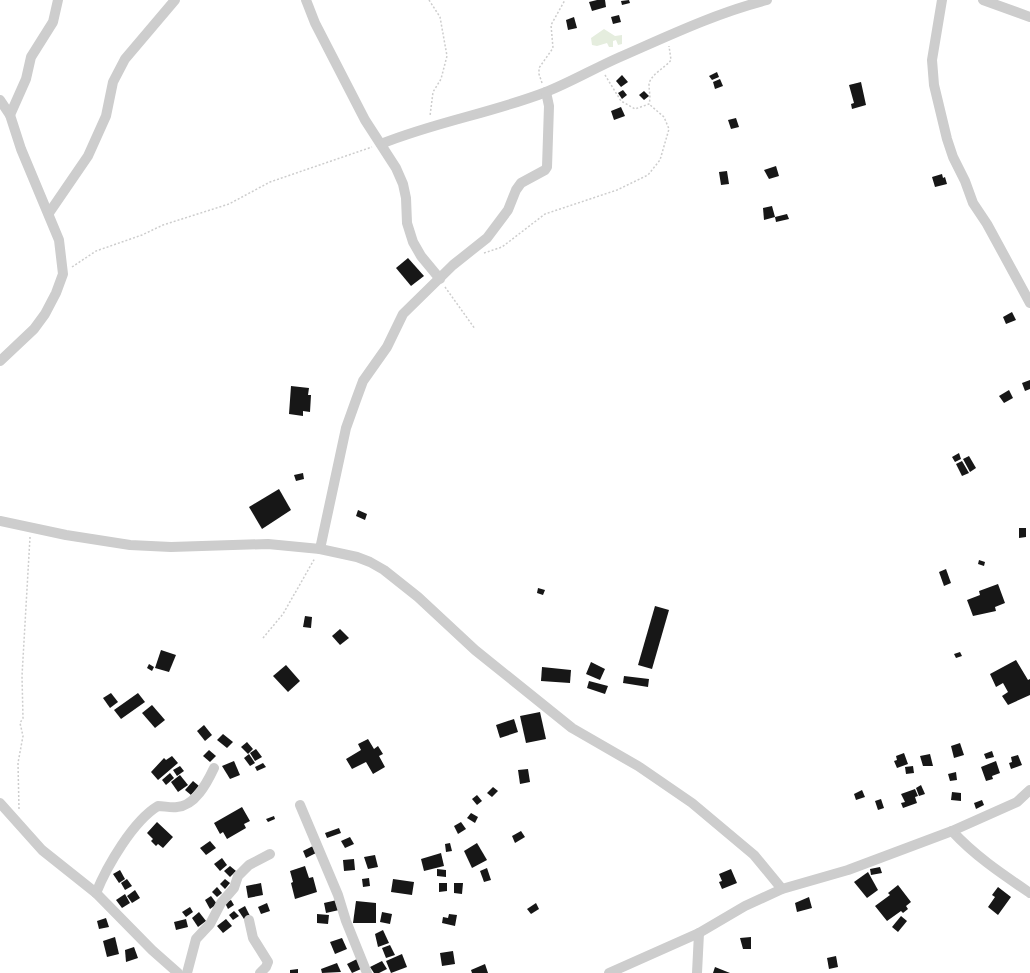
<svg xmlns="http://www.w3.org/2000/svg" width="1030" height="973" viewBox="0 0 1030 973" font-family="Ubuntu,sans-serif">
<style>
.green{fill:#e5edde}
.building{fill:#171717}
.lines{fill:none;stroke-linecap:round;stroke-linejoin:round}
.path{stroke:#cdcdcd;stroke-width:1.5;stroke-dasharray:2 2;stroke-linecap:butt}
.minor{stroke:#cdcdcd;stroke-width:10}
</style>
<rect width="100%" height="100%" fill="#fff"/>
<!-- green -->
<path class="green" d="M604 29 615 36 622 35V44L618 45 616 40 613 41V47H609L607 43 597 46 592 45 591 38Z"/>
<!-- building -->
<g class="building">
<path d="M597 0H605L606 7 592 11 589 2Z"/>
<path d="M629 0 630 3 622 5 621 1Z"/>
<path d="M619 15 621 22 613 24 611 17Z"/>
<path d="M574 17 577 28 568 30 566 20Z"/>
<path d="M717 72 719 77 712 80 709 76Z"/>
<path d="M622 75 628 82 621 87 616 81Z"/>
<path d="M720 79 723 86 715 89 713 82Z"/>
<path d="M861 82 866 105 852 109 851 104 854 103 849 85Z"/>
<path d="M623 90 627 95 622 99 618 93Z"/>
<path d="M644 91 649 96 644 100 639 95Z"/>
<path d="M621 107 625 116 614 120 611 111Z"/>
<path d="M736 118 739 127 731 129 728 120Z"/>
<path d="M776 166 779 176 769 179 764 170Z"/>
<path d="M727 171 729 184 721 185 719 172Z"/>
<path d="M942 174 943 178 945 177 947 184 935 187 932 177Z"/>
<path d="M772 206 775 217 764 220 763 208Z"/>
<path d="M787 214 789 219 776 222 775 217Z"/>
<path d="M408 258 424 276 411 286 396 268Z"/>
<path d="M1012 312 1016 320 1006 324 1003 317Z"/>
<path d="M1030 380V389L1025 391 1022 383Z"/>
<path d="M291 386 309 388 308 395H311L310 412 303 411V416L289 414Z"/>
<path d="M1009 390 1013 398 1004 403 999 396Z"/>
<path d="M959 453 961 459 955 462 952 457Z"/>
<path d="M969 456 976 468 970 472 963 459Z"/>
<path d="M962 461 969 473 962 476 956 464Z"/>
<path d="M303 473 304 479 296 481 294 475Z"/>
<path d="M279 489 291 510 262 529 249 507Z"/>
<path d="M358 510 367 514 365 520 356 516Z"/>
<path d="M1019 528H1026V537L1019 538Z"/>
<path d="M979 560 985 562 984 566 978 564Z"/>
<path d="M946 569 951 583 944 586 939 572Z"/>
<path d="M998 584 1005 603 995 607 996 611 973 616 967 600 980 595 979 591Z"/>
<path d="M538 588 545 590 543 595 537 593Z"/>
<path d="M655 606 669 610 652 669 638 665Z"/>
<path d="M305 616 312 617 311 628 303 627Z"/>
<path d="M340 629 349 638 340 645 332 636Z"/>
<path d="M161 650 176 655 169 672 155 668Z"/>
<path d="M960 652 962 656 956 658 954 654Z"/>
<path d="M1016 660 1028 680 1030 679V695L1008 705 1002 696 1008 692 1003 683 996 687 990 674Z"/>
<path d="M591 662 605 669 600 680 586 674Z"/>
<path d="M149 664 154 667 152 671 147 668Z"/>
<path d="M286 665 300 681 288 692 273 676Z"/>
<path d="M542 667 571 670 570 683 541 681Z"/>
<path d="M624 676 649 679 648 687 623 683Z"/>
<path d="M589 681 608 686 605 694 587 688Z"/>
<path d="M111 693 118 702 110 708 103 698Z"/>
<path d="M138 693 145 702 121 719 114 710Z"/>
<path d="M152 705 165 720 155 728 142 713Z"/>
<path d="M540 712 546 739 526 743 520 716Z"/>
<path d="M514 719 518 732 500 738 496 725Z"/>
<path d="M204 725 212 735 205 741 197 731Z"/>
<path d="M223 734 233 742 227 748 217 740Z"/>
<path d="M368 739 374 749 378 746 383 754 379 756 385 767 373 774 366 762 352 769 346 759 361 750 358 744Z"/>
<path d="M247 742 253 749 248 754 241 747Z"/>
<path d="M960 743 964 755 954 758 951 746Z"/>
<path d="M256 749 262 757 255 761 250 753Z"/>
<path d="M209 750 216 756 210 762 203 756Z"/>
<path d="M992 751 994 757 986 759 984 754Z"/>
<path d="M904 753 908 764 897 768 894 761 897 760 896 756Z"/>
<path d="M249 754 255 763 250 766 244 758Z"/>
<path d="M930 754 933 766H923L920 756Z"/>
<path d="M1018 755 1022 765 1011 769 1009 763 1012 762 1011 757Z"/>
<path d="M172 756 178 763 158 780 151 772 164 758 166 760Z"/>
<path d="M234 761 240 775 230 779 222 766Z"/>
<path d="M996 761 1000 773 992 776 993 779 986 781 981 767Z"/>
<path d="M263 763 266 767 257 771 255 767Z"/>
<path d="M180 766 184 771 177 776 173 770Z"/>
<path d="M913 766 914 773 906 774 905 767Z"/>
<path d="M528 769 530 782 520 784 518 770Z"/>
<path d="M956 772 957 780 950 781 948 774Z"/>
<path d="M170 773 174 778 166 785 162 780Z"/>
<path d="M180 775 188 785 178 792 171 782Z"/>
<path d="M193 781 199 786 191 795 185 790Z"/>
<path d="M921 785 925 794 919 796 916 788Z"/>
<path d="M493 787 498 791 492 797 487 793Z"/>
<path d="M915 789 918 796 915 797 917 803 903 808 901 803 905 802 901 794Z"/>
<path d="M862 790 865 797 856 800 854 794Z"/>
<path d="M952 792 961 793V801L951 800Z"/>
<path d="M477 795 482 801 477 805 472 799Z"/>
<path d="M881 799 884 808 878 810 875 801Z"/>
<path d="M982 800 984 805 976 809 974 803Z"/>
<path d="M242 807 250 821 244 824 246 828 227 839 223 832 220 834 214 823Z"/>
<path d="M471 813 478 817 475 823 467 818Z"/>
<path d="M274 816 275 819 268 822 266 819Z"/>
<path d="M157 822 173 837 163 848 158 844 156 846 151 841 153 839 147 833Z"/>
<path d="M461 822 466 829 458 834 454 826Z"/>
<path d="M339 828 341 833 327 838 325 833Z"/>
<path d="M521 831 525 837 515 843 512 836Z"/>
<path d="M350 837 354 844 345 848 341 841Z"/>
<path d="M210 841 216 848 206 855 200 848Z"/>
<path d="M450 843 452 851 446 852 445 844Z"/>
<path d="M477 843 487 860 472 868 464 851Z"/>
<path d="M313 846 316 853 306 858 303 851Z"/>
<path d="M441 853 444 866 424 871 421 859Z"/>
<path d="M375 855 378 867 368 869 364 857Z"/>
<path d="M222 858 227 865 220 871 214 864Z"/>
<path d="M354 859 355 870 344 871 343 860Z"/>
<path d="M230 866 236 871 230 877 224 871Z"/>
<path d="M305 866 309 878 313 877 317 892 295 899 291 883 293 882 290 871Z"/>
<path d="M880 867 882 873 871 875 870 869Z"/>
<path d="M487 868 491 880 484 882 480 871Z"/>
<path d="M437 869 446 870V877L437 876Z"/>
<path d="M731 869 737 883 722 889 719 882 722 881 719 874Z"/>
<path d="M120 870 125 879 119 883 113 874Z"/>
<path d="M868 872 878 890 867 898 854 882Z"/>
<path d="M369 878 370 886 363 887 362 879Z"/>
<path d="M127 879 132 886 125 890 121 883Z"/>
<path d="M225 879 230 883 225 889 220 884Z"/>
<path d="M393 879 414 882 412 895 391 892Z"/>
<path d="M261 883 263 895 248 898 246 886Z"/>
<path d="M439 883H447V891L439 892Z"/>
<path d="M454 883H463L462 894 454 893Z"/>
<path d="M898 885 911 902 906 906 908 909 903 913 901 911 887 921 875 906 890 895 888 893Z"/>
<path d="M217 887 222 893 217 897 212 892Z"/>
<path d="M998 887 1011 897 998 915 988 907 995 897 992 895Z"/>
<path d="M135 890 140 898 132 903 127 896Z"/>
<path d="M125 894 130 903 122 908 116 900Z"/>
<path d="M211 896 217 904 210 909 205 900Z"/>
<path d="M809 897 812 908 797 912 795 903Z"/>
<path d="M231 900 234 905 228 909 225 903Z"/>
<path d="M337 900 339 910 326 913 324 903Z"/>
<path d="M356 901 376 903V923H353Z"/>
<path d="M267 903 270 911 261 914 258 907Z"/>
<path d="M536 903 539 909 531 914 527 909Z"/>
<path d="M245 906 250 916 244 919 238 910Z"/>
<path d="M190 907 193 912 186 917 182 912Z"/>
<path d="M234 911 239 916 233 920 229 915Z"/>
<path d="M199 912 206 921 198 927 192 918Z"/>
<path d="M382 912 392 914 390 924 380 922Z"/>
<path d="M317 914 329 915 328 924 317 923Z"/>
<path d="M449 914 457 915 455 926 442 923 443 917 448 918Z"/>
<path d="M901 916 907 921 898 932 892 927Z"/>
<path d="M106 918 109 927 99 929 97 921Z"/>
<path d="M186 919 188 927 176 930 174 922Z"/>
<path d="M226 919 232 926 223 933 217 926Z"/>
<path d="M383 930 389 943 378 947 375 934Z"/>
<path d="M115 937 119 954 107 957 103 941Z"/>
<path d="M751 937V949H743L740 938Z"/>
<path d="M342 938 347 949 335 954 330 942Z"/>
<path d="M390 945 395 955 386 958 382 948Z"/>
<path d="M134 947 138 958 126 962 125 950Z"/>
<path d="M453 951 455 964 442 966 440 953Z"/>
<path d="M402 954 407 967 391 973 386 961Z"/>
<path d="M836 956 838 967 829 969 827 958Z"/>
<path d="M357 959 361 969 352 973 347 964Z"/>
<path d="M382 961 387 969 379 973H374L370 967Z"/>
<path d="M337 963 341 972 322 973 321 969Z"/>
<path d="M485 964 488 973H472L471 970Z"/>
<path d="M715 967 730 973H713Z"/>
<path d="M298 969V973H290V970Z"/>
</g>
<g class="lines">
<!-- path -->
<g class="path">
<path d="M429 0 440 17 447 56 441 79 433 92 430 116"/>
<path d="M605 75 621 101 635 109 649 104C651 97 649 91 649 84 651 74 665 68 671 60L669 46"/>
<path d="M542 83 539 74V68L553 48 551 25 565 0"/>
<path d="M484 253 502 247 545 214 617 190 648 175 660 160 669 129 664 117 649 104"/>
<path d="M72 267 96 251 142 235 163 225 229 204 270 182 372 147"/>
<path d="M445 287 475 329"/>
<path d="M263 638 283 614 315 558"/>
<path d="M19 809 18 763 23 736 20 723 23 718 22 676 30 537"/>
</g>
<!-- minor -->
<g class="minor">
<path d="M306 0 315 23 365 120 396 168 403 184 406 198 407 223 413 242 421 256 440 279"/>
<path d="M942 0 932 60 934 85 947 139 953 157 965 181 973 203 987 224 1030 303"/>
<path d="M983 0 1030 17"/>
<path d="M0 100 10 115 21 149 59 240 63 274 56 293 45 314 34 329 0 361"/>
<path d="M10 115 26 79 31 57 53 22 58 0"/>
<path d="M381 144C435 122 492 113 546 92 571 82 595 68 620 57 668 36 716 13 767 0"/>
<path d="M49 213 88 156 106 116 113 82 125 59 175 0"/>
<path d="M0 521 66 535 130 545 171 547 268 544 320 549 357 557 370 562 384 570 418 597 475 650 572 728 638 766 692 803 754 855 782 889"/>
<path d="M320 549 346 428 356 400 363 381 387 347 403 314 453 265 487 238 508 210 516 190 521 183 545 170 547 167 549 106 546 92"/>
<path d="M0 803 42 850 96 893 152 950 178 973"/>
<path d="M300 805 338 895 346 921 367 973"/>
<path d="M952 831C975 856 1002 874 1030 893"/>
<path d="M96 893C107 866 133 821 158 806 164 806 171 808 177 807 195 806 207 783 214 768"/>
<path d="M249 920 253 938 268 962 266 967 260 973"/>
<path d="M187 973 196 939 210 924 221 903 234 888 238 876 249 865 270 854"/>
<path d="M609 973 699 933 745 906 782 889 848 870 952 831 1017 802 1030 790"/>
<path d="M697 973 699 933"/>
</g>
</g>
</svg>
